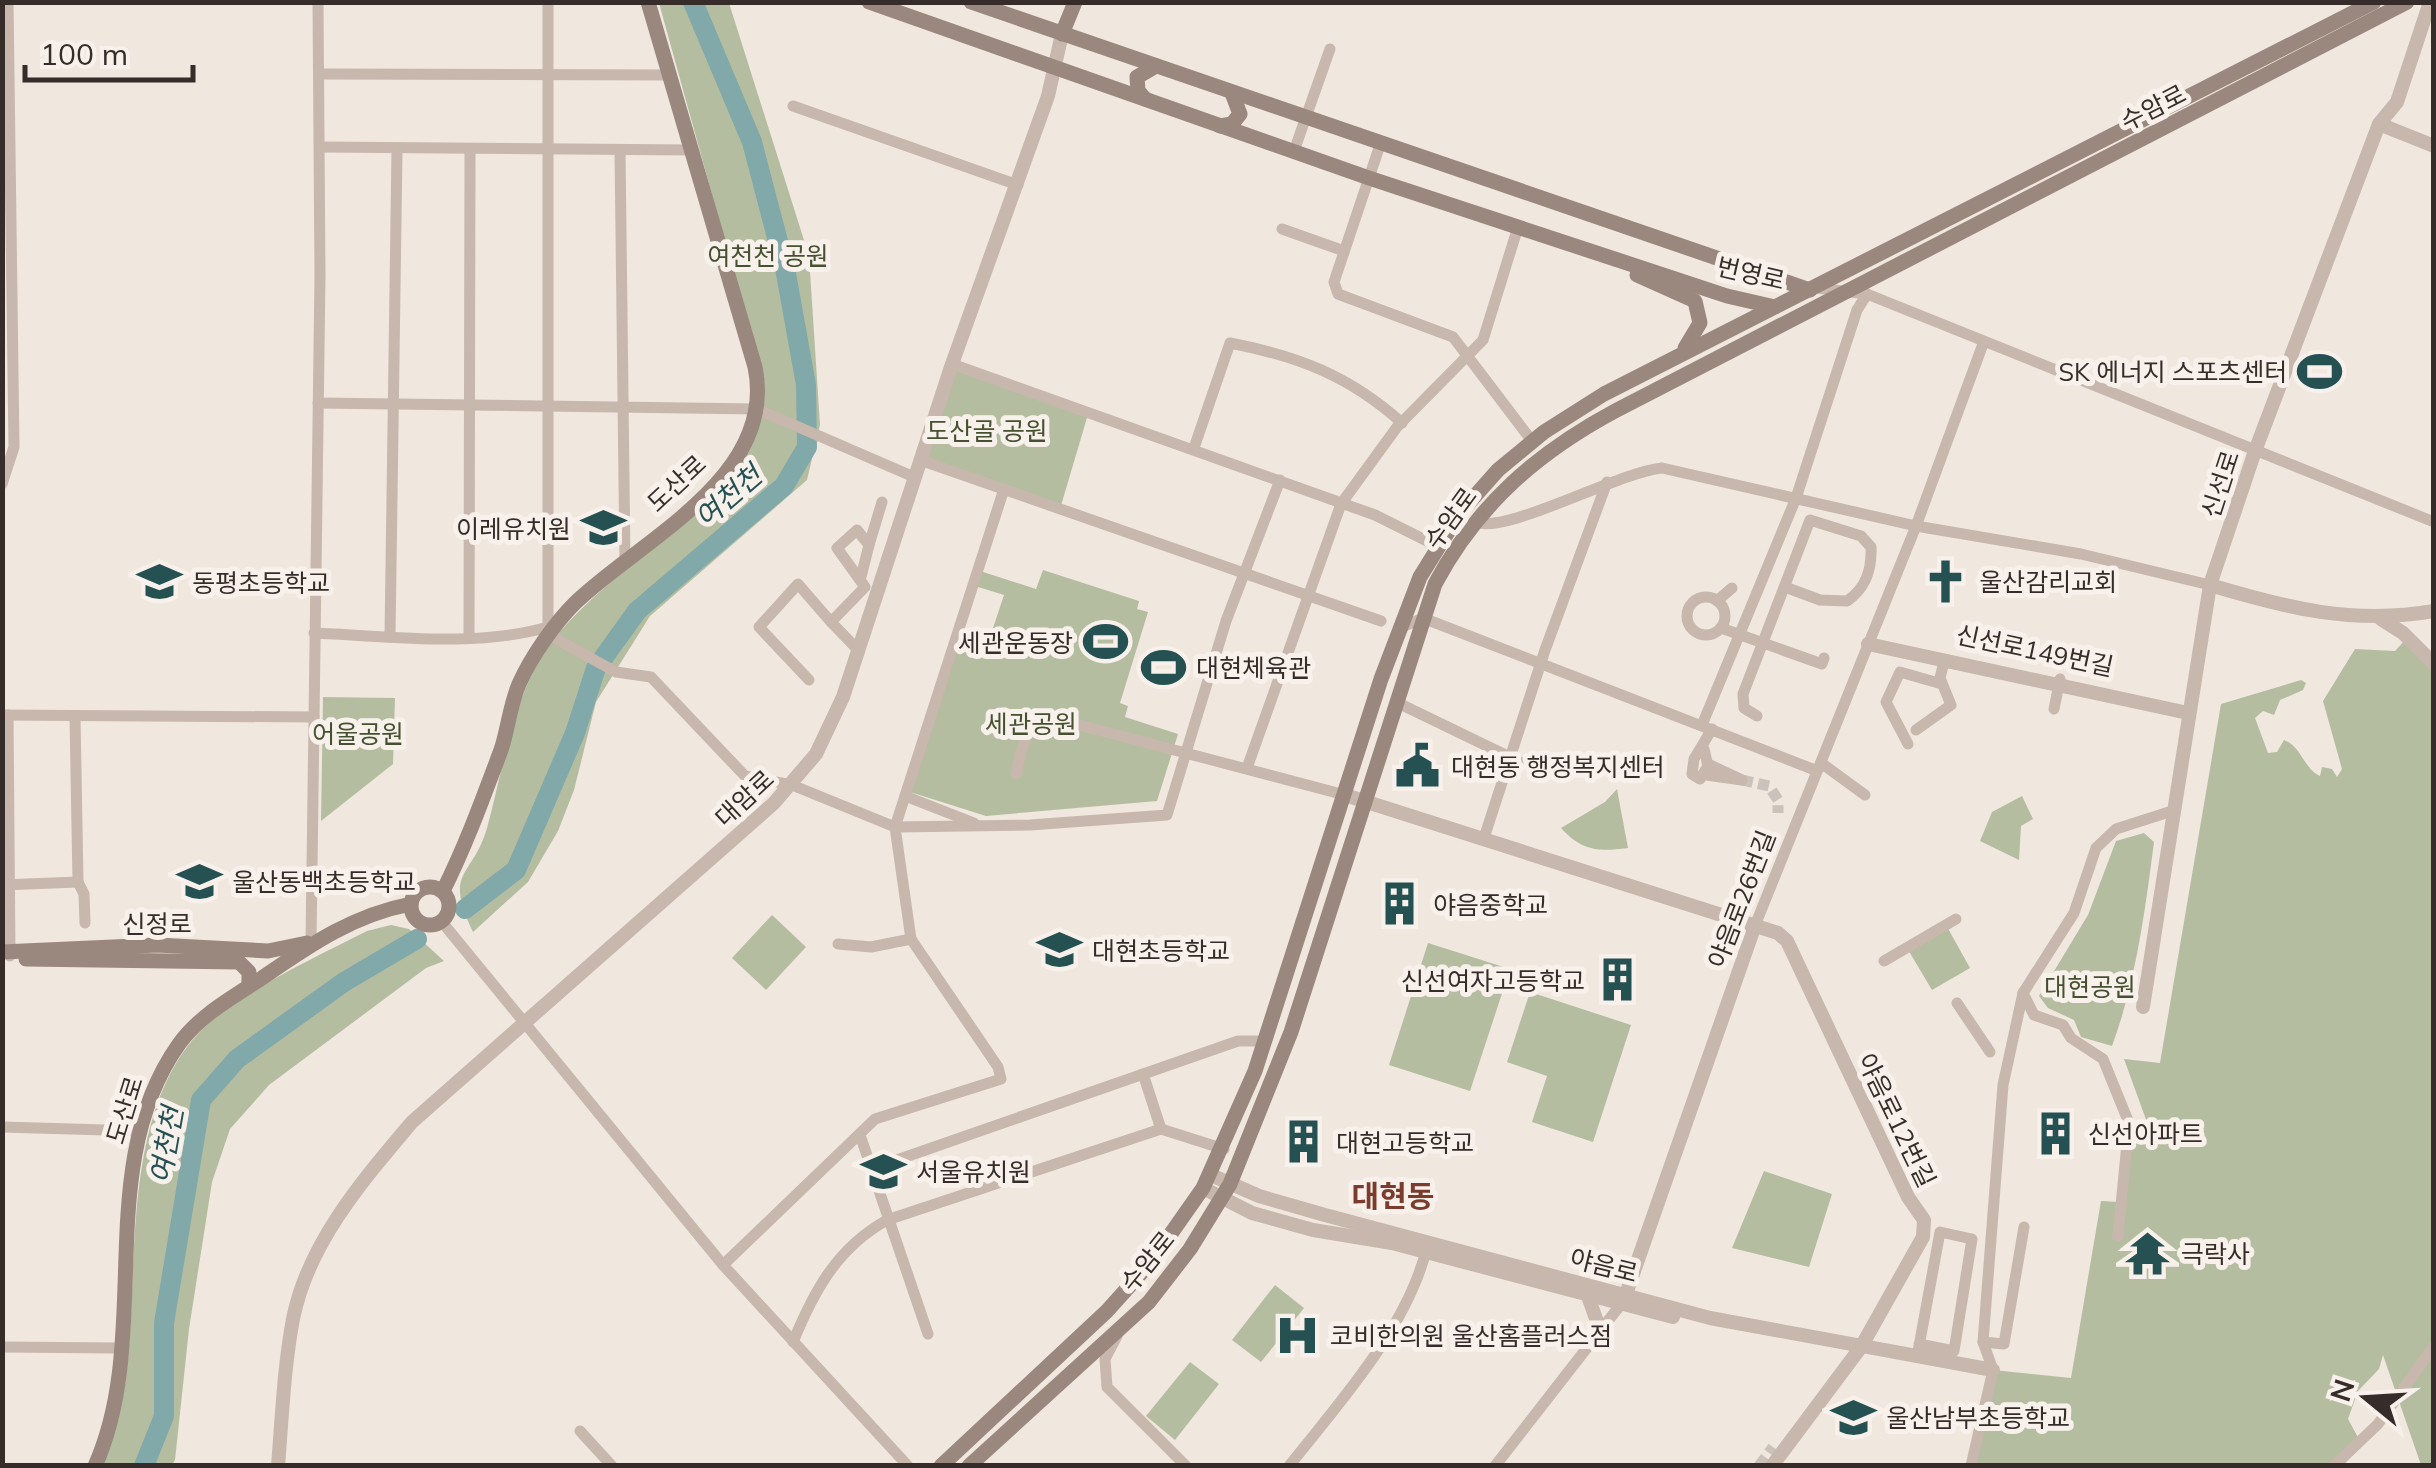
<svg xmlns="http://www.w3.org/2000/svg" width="2436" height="1468" viewBox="0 0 2436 1468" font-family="Mulish,'Noto Sans KR',sans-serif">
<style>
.green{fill:#b5bda1}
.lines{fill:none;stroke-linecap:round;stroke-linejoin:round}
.river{stroke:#81a9a9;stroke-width:20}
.minor-tunnel{stroke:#cbc2bb;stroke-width:11;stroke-dasharray:11 5.5;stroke-linecap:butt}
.minor{stroke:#c7b7ac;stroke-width:11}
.tertiary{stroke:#c7b7ac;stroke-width:14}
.secondary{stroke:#9a877e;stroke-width:15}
.labels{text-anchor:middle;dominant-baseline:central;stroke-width:10;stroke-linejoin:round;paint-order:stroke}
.street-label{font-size:25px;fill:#362d2a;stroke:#f8f1eb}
.park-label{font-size:25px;fill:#465131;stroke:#f8f1eb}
.poi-label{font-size:25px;fill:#362d2a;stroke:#f8f1eb;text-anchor:start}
.water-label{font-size:28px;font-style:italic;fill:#255152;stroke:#f8f1eb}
.quarter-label{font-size:30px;font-weight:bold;fill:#7b3c2d;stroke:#f8f1eb}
</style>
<rect width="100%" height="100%" fill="#f0e7df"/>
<!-- green -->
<g class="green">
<path d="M659 3H729L809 256 820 425 807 480 650 616 596 702 574 790 558 831 528 882 473 932C443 869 472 879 487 828 502 774 510 711 539 661 571 606 635 567 679 521 708 490 733 453 760 420L731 263Z"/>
<path d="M952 364 1089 411 1060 509 920 460Z"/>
<path d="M1043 570 1139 601 1137 609 1148 612 1120 703 1128 706 1125 717 1178 734 1157 801 986 816 910 792 958 641 976 647 979 641 988 643 1004 595 975 586 980 571 1036 589Z"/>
<path d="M2407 638 2434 671 2433 1465H2421L2383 1355 2379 1369 2358 1391 2348 1419 2360 1441 2342 1465 1971 1466 1993 1370 2071 1378 2101 1201 2120 1202 2131 1137 2152 1136 2124 1059 2160 1063 2221 704 2301 680 2306 683 2303 690 2280 700 2274 715 2263 711 2255 718 2268 753 2277 752 2284 740C2302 747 2303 768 2320 776L2322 767 2332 769 2337 777 2342 769 2323 701 2355 649 2395 651Z"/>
<path d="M323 697 395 698 393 764 321 821Z"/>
<path d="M1617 789 1628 848C1598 852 1582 851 1561 828L1605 802Z"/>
<path d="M2022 796 2033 819 2021 826 2019 860 1980 841 1992 812Z"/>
<path d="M2144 833 2154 842C2145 911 2136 981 2112 1046L2081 1037 2074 1020 2048 1008 2039 996 2088 915 2116 841Z"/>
<path d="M772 915 806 947 766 990 732 958Z"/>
<path d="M391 925 409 929 444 961 426 968 269 1085 230 1129 212 1182 189 1329 175 1460 172 1465 101 1466C111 1437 122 1409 126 1378 141 1265 116 1091 221 1013 265 980 318 956 367 931Z"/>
<path d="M1946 925 1970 968 1932 990 1907 948Z"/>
<path d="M1428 943 1510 969 1470 1091 1389 1065Z"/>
<path d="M1530 992 1631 1025 1593 1142 1532 1122 1547 1076 1507 1062Z"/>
<path d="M1764 1171 1832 1194 1809 1267 1732 1248Z"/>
<path d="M1275 1285 1304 1308 1261 1362 1232 1340Z"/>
<path d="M1190 1362 1219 1384 1175 1440 1146 1416Z"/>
</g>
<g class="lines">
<!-- river -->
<g class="river">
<path d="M465 909 516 870 575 733 596 668 637 611 784 486 807 447 806 385 785 268 752 142 693 2"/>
<path d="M144 1466 164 1416V1323L201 1100 237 1059 344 982 417 939"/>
</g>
<!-- minor-tunnel -->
<g class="minor-tunnel">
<path d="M1742 780 1769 786 1778 800V813"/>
<path d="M1759 1466 1773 1447"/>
</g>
<!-- minor -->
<g class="minor">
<path d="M548 2V627"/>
<path d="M320 74 671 75"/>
<path d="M793 106 1018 185"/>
<path d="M1380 145 1334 282 1338 294 1453 337 1532 441"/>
<path d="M320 147 692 150"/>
<path d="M620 150 625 562"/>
<path d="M1294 151 1330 49"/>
<path d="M1282 229 1344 251"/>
<path d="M1817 288 1867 294 2434 522"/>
<path d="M952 364 1375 515 1437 546"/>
<path d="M318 403 757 409 914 477"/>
<path d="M1194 448 1230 343C1298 356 1350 376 1402 423"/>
<path d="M920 460 1381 621"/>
<path d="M2 484 14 447 8 2"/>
<path d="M1474 522C1507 535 1615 473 1662 468L1916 526 2081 554 2210 585"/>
<path d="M861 577 869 545"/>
<circle cx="1706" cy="616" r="19"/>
<path d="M1717 601 1732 588"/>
<path d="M1400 628 1423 618 1815 770"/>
<path d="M1721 628 1822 664 1824 658"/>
<path d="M314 633C390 636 475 648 548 627L551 636 616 672 651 677 745 776 792 785 895 827 1030 825 1167 815 1226 621 1280 480"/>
<path d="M390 636 397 150"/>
<path d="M469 637 470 151"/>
<path d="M859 651 831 622 865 587 837 548 857 530 869 545 882 502"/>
<path d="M809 680 759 627 798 584 831 622"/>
<path d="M1396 702 1520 762"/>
<path d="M2054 709 2060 679"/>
<path d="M2 715 314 717"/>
<path d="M8 715 10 956"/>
<path d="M1757 716 1744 708 1743 694 1810 520 1861 536 1871 547C1872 570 1866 588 1847 601L1820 600 1785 587"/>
<path d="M1702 725 1796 498 1857 310 1867 294"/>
<path d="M1916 730 1951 705 1940 678 1944 662"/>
<path d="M1908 744 1886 702 1900 672 1942 684"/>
<path d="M1704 749 1708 766 1700 779 1692 774 1694 759 1712 729"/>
<path d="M1247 768 1341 504 1397 427 1483 340 1518 227"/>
<path d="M1815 770 1824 765 1865 795"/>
<path d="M1016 774C1025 737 1023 724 1064 721L1345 795"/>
<path d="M1706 775 1742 780 1708 764"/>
<path d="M905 796 1004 489"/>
<path d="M1484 838 1545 650 1607 482"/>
<path d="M78 882 84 894 85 923"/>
<path d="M2 885 78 882 75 716"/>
<path d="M442 922 723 1265 908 1466"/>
<path d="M1754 928 1916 526 1983 344"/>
<path d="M311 942 320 276 318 2"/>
<path d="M838 944 871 947 911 939"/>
<path d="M1884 961 1956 919"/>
<path d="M2023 993 2034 1015 2063 1025 2071 1038 2103 1059 2129 1123 2118 1236"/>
<path d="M1957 1003 1990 1052"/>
<path d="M1143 1074 1161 1129"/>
<path d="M2 1127 140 1131"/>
<path d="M860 1135 928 1334"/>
<path d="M871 1169 1238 1041H1266"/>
<path d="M723 1265 875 1119 1001 1079 998 1067 911 939 895 827 905 796 974 823"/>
<path d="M1117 1336 1105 1359 1107 1387 1186 1466"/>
<path d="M793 1342C814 1291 837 1248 887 1220L1161 1129 1224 1149"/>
<path d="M1983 1342 2004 1344 2024 1227"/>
<path d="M2 1347 119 1348"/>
<path d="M1917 1357 1940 1232 1972 1239 1954 1351 1919 1344"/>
<path d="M580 1431 612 1466"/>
<path d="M1289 1466C1339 1403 1408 1327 1427 1247"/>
<path d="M1495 1466 1625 1299"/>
<path d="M1971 1466 1993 1370 1983 1342 2003 1085 2023 993 2074 913 2096 848 2116 829 2172 811"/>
<path d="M2334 1466 2378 1424 2434 1346"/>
</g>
<!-- tertiary -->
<g class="tertiary">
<path d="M2379 124 2434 146"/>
<path d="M2210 585C2287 608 2353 625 2434 611"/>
<path d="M2381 619 2403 633 2434 664"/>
<path d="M1868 644 2188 713"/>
<path d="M1345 795 1778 933 1787 941 1908 1197 1924 1220 1923 1237 1861 1347 1772 1466"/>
<path d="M2143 1007 2210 585 2255 451 2379 124 2397 102 2430 2"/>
<path d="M1211 1175 1259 1196 1325 1215 1710 1318 1993 1370"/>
<path d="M1203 1188 1252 1213 1313 1230 1392 1243 1673 1317"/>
<path d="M1626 1294 1754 928"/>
<path d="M1588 1296 1600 1330"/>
<path d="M278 1466C282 1417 284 1367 293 1319 308 1243 363 1180 412 1122L774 803 816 754 843 697 952 364 1048 96 1062 34"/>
</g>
<!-- secondary -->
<g class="secondary">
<path d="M869 2 1369 178 1727 296 1775 307"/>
<path d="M971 2 1810 290"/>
<path d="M1062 34 1075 2"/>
<path d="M1145 99 1138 91 1137 77 1156 66"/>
<path d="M1220 126 1232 124 1240 114 1232 93"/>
<path d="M1637 275 1695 301 1700 323 1685 348"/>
<circle cx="430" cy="906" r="19"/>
<path d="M443 891C466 845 483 798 501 750 508 729 510 705 519 684 531 657 554 624 575 603 640 540 778 477 755 367L648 2"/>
<path d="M2 952 157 945 268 951 307 943"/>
<path d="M26 959 239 962 249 972V986"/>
<path d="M95 1466C154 1334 91 1168 179 1044 200 1015 233 997 262 978 310 945 353 915 411 904"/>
<path d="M941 1466 1107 1311 1151 1262 1203 1188 1255 1071 1381 679 1420 577 1459 514 1498 470 1544 432 1604 394 2374 2"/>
<path d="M969 1466 1149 1302 1190 1249 1230 1184 1291 1032 1435 584C1477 505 1537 453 1615 411L2407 2"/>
</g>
</g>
<!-- icons -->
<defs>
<symbol id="stadium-bare" viewBox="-9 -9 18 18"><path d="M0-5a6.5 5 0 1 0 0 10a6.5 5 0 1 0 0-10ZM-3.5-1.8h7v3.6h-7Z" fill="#255152" stroke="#f8f1eb" stroke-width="2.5" paint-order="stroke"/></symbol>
<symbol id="school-bare" viewBox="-9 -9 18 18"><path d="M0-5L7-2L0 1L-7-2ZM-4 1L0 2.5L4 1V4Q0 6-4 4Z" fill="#255152" stroke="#f8f1eb" stroke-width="2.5" paint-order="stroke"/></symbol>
<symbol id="church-bare" viewBox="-9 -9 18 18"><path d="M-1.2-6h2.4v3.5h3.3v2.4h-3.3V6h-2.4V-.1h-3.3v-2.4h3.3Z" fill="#255152" stroke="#f8f1eb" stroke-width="2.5" paint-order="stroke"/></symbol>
<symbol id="civic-bare" viewBox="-9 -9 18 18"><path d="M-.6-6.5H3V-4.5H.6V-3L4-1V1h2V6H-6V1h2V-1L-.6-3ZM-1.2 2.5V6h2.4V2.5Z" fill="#255152" stroke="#f8f1eb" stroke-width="2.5" paint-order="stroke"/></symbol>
<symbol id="building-bare" viewBox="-9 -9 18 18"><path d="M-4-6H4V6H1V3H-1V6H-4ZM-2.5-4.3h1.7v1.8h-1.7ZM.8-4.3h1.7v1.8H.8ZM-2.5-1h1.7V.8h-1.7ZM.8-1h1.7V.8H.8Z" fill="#255152" stroke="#f8f1eb" stroke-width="2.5" paint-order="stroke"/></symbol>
<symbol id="temple-bare" viewBox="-9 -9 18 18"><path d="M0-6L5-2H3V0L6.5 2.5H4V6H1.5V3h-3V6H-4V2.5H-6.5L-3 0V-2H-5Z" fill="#255152" stroke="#f8f1eb" stroke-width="2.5" paint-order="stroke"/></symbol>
<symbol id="hospital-bare" viewBox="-9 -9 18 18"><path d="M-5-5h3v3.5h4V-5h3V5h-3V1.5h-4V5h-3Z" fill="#255152" stroke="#f8f1eb" stroke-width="2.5" paint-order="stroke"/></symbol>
</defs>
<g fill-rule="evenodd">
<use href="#stadium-bare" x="2288" y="340" width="63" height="63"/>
<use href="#school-bare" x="572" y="496" width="63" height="63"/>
<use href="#church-bare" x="1914" y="550" width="63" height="63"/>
<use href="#school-bare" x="128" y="550" width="63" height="63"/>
<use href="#stadium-bare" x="1074" y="610" width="63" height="63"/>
<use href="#stadium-bare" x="1132" y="636" width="63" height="63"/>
<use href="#civic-bare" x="1386" y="734" width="63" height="63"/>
<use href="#school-bare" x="168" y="850" width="63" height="63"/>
<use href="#building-bare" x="1368" y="872" width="63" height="63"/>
<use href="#school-bare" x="1028" y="918" width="63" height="63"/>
<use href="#building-bare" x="1586" y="948" width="63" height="63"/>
<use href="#building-bare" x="2024" y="1102" width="63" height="63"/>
<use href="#building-bare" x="1272" y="1110" width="63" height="63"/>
<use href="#school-bare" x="852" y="1140" width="63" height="63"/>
<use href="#temple-bare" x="2116" y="1222" width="63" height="63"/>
<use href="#hospital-bare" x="1266" y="1304" width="63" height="63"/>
<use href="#school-bare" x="1822" y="1386" width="63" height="63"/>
</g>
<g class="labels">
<!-- street labels -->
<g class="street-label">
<text transform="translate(2153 107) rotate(-27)">수암로</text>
<text transform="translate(1751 273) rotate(13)">번영로</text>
<text transform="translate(676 483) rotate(-43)">도산로</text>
<text transform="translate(2220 484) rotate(-72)">신선로</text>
<text transform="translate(1450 518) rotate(-54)">수암로</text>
<text transform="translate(2035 650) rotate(12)">신선로149번길</text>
<text transform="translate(744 798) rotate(-43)">대암로</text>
<text transform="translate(1741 899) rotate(-69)">야음로26번길</text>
<text x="157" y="923">신정로</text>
<text transform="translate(124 1110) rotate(-73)">도산로</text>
<text transform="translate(1897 1120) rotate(64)">야음로12번길</text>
<text transform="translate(1147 1261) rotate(-51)">수암로</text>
<text transform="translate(1604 1265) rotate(14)">야음로</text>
</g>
<!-- park labels -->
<g class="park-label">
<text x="768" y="255">여천천 공원</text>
<text x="987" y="430">도산골 공원</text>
<text x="1031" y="723">세관공원</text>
<text x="358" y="733">어울공원</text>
<text x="2090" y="986">대현공원</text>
</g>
<!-- poi labels -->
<g class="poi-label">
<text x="2287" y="371" text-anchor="end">SK 에너지 스포츠센터</text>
<text x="571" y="528" text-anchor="end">이레유치원</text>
<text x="1979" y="581">울산감리교회</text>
<text x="192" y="582">동평초등학교</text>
<text x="1073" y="642" text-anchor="end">세관운동장</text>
<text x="1196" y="667">대현체육관</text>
<text x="1451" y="766">대현동 행정복지센터</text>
<text x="232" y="881">울산동백초등학교</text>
<text x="1433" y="904">야음중학교</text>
<text x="1092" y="950">대현초등학교</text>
<text x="1585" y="980" text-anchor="end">신선여자고등학교</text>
<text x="2088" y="1133">신선아파트</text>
<text x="1336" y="1142">대현고등학교</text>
<text x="916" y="1171">서울유치원</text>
<text x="2181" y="1253">극락사</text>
<text x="1330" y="1335">코비한의원 울산홈플러스점</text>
<text x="1886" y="1417">울산남부초등학교</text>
</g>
<!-- water labels -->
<g class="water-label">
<text transform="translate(728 496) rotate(-41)">여천천</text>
<text transform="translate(166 1145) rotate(-80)">여천천</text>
</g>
<!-- quarter labels -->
<g class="quarter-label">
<text x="1393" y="1196">대현동</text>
</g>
</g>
<!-- border -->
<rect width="2436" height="1468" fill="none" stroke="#362d2a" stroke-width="10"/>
<!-- north arrow -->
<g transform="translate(2366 1398) rotate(288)" stroke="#f8f1eb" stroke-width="8" paint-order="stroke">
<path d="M0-8L18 38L0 25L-18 38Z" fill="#362d2a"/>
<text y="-15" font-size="28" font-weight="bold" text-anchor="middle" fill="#362d2a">N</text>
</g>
<!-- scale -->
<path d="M25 65v15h168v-15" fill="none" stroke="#362d2a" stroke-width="5"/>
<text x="40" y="65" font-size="30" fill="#362d2a" stroke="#f8f1eb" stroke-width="8" paint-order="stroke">100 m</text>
</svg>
